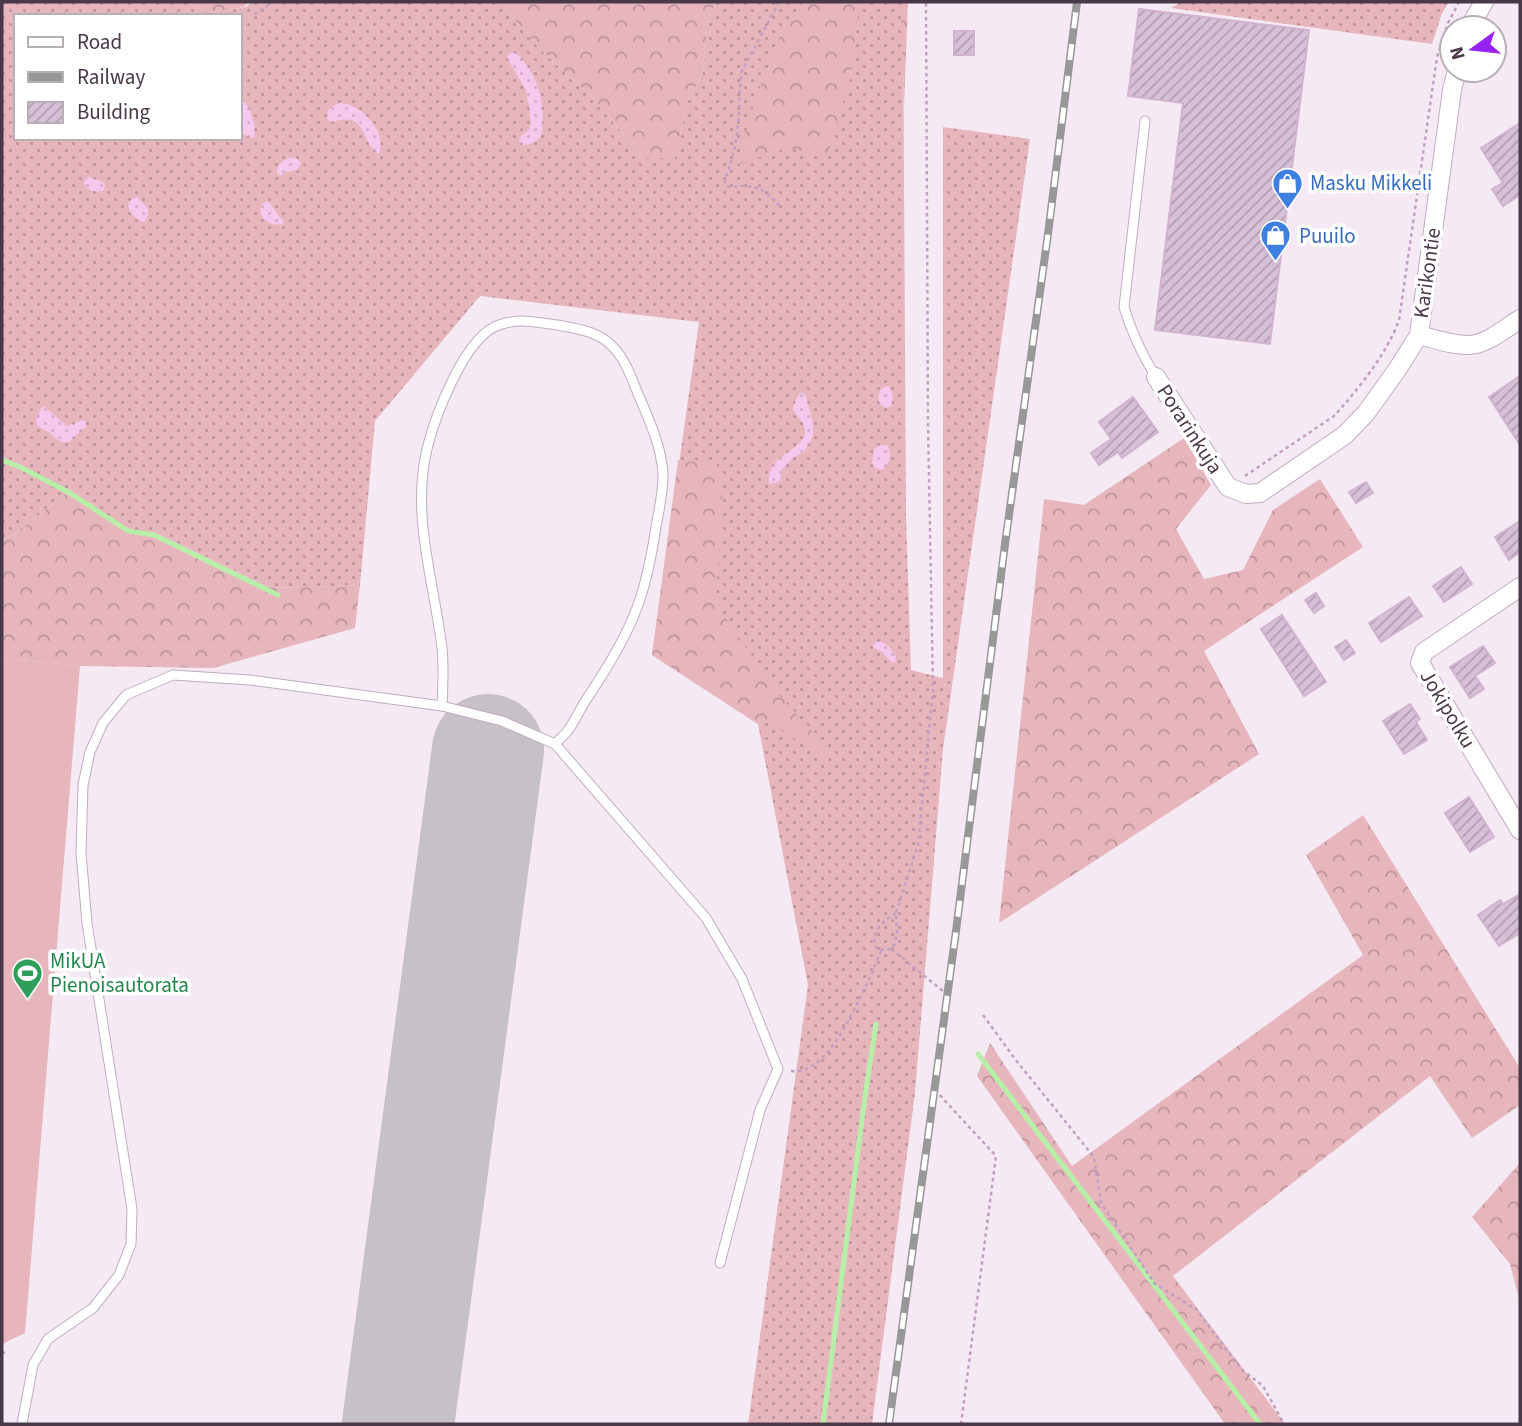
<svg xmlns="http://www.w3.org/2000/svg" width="1522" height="1426" viewBox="0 0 1522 1426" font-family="'Source Sans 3',sans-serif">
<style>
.grass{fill:url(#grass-dots);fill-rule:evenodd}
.forest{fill:url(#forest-crowns)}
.sand{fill:url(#sand-dots)}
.pitch{fill:#e7b5bc}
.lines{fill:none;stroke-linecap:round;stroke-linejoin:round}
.stream{stroke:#b7efa9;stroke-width:5}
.runway{stroke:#c6c1c6;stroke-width:112}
.building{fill:url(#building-hatch);stroke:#d1b3d0;stroke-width:2}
.lane-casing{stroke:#c0adbf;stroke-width:11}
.street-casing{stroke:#c0adbf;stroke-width:20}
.path{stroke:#c19fc0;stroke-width:2.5;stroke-dasharray:3.5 3.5;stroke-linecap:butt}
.lane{stroke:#fff;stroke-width:9}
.street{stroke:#fff;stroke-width:18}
.rail-casing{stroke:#989898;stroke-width:8}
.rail{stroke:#fff;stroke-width:5;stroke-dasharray:16;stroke-linecap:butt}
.labels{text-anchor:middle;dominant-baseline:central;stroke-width:7;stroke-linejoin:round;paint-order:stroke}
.shop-label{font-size:21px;fill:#366cbe;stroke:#fff;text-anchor:start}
.street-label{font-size:21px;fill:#493848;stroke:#fff}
.leisure-label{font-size:21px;fill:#27864d;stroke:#fff;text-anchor:start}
</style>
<defs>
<pattern id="grass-dots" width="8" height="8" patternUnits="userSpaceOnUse" patternTransform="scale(1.75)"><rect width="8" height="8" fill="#e7b5bc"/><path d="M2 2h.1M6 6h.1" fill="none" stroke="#bd949b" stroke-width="1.8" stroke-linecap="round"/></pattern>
<pattern id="forest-crowns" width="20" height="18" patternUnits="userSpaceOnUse" patternTransform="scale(1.75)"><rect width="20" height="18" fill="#e7b5bc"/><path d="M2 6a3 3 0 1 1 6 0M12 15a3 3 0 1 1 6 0" fill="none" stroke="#bd949b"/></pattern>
<pattern id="sand-dots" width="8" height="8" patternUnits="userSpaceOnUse" patternTransform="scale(1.75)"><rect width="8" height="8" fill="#f7c8ee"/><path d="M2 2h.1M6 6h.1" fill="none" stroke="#d5adce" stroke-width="1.8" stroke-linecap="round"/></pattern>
<pattern id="building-hatch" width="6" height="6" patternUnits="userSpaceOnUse" patternTransform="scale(1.75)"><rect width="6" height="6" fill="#d6c0d6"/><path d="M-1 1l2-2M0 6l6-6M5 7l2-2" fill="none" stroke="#b09db0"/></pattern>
</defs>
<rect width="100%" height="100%" fill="#f5eaf4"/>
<!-- grass -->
<g class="grass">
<path d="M2 2H186L211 13 246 7 251 2H499L539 48 594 99 643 158 675 157 687 102 703 73 708 18 716 2H903L906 516 911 670 943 678V127L1030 139 943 749 915 1093 872 1424H748L808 985 758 724 652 655 699 322 480 296 375 421 360 585 272 588 158 534 128 531 66 494 2 543ZM16 16H240V138H16Z"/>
<path d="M1181 2H1449L1442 13 1432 44 1171 8Z"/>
</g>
<!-- forest -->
<g class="forest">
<path d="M186 2H248L244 7 211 13Z"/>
<path d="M499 2H716L708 18 703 73 687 102 675 158H643L594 99 539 48Z"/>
<path d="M803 2H860L850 78 828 156 787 148 736 165 758 91 784 31Z"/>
<path d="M901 2H908L904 107Z"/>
<path d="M1184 438 1211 485 1176 529 1204 579 1243 570 1273 510 1320 479 1363 547 1204 651 1259 754 999 923 1044 499 1084 505Z"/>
<path d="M678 460 715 463 723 475 716 600 725 617 780 696 822 742 829 760 763 719 758 724 652 655Z"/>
<path d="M66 494 128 531 158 534 272 588 360 585 355 628 213 668 80 666 2 658V543Z"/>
<path d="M1363 815 1520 1068V1105L1472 1138 1430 1076 1173 1276 1285 1424H1225L977 1076 990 1043 1072 1166 1363 955 1306 855Z"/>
<path d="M1520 1163V1303L1510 1264 1472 1217Z"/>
</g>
<!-- sand -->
<g class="sand">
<path d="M514 52C538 70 547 108 541 136 536 142 530 145 522 145L519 141 520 137 529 130 531 124 529 107 526 90 507 58 509 54Z"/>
<path d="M244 102C251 107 257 130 254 138 235 136 240 118 240 103Z"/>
<path d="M340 103C362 104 388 133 379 154 358 141 369 111 333 122L328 120C325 110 332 106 340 103Z"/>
<path d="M296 158 301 163 297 170 286 172 281 175 277 174V169C281 161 287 157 296 158Z"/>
<path d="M89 177 103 182 105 186 104 190C97 193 86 192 84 182Z"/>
<path d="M137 197 148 209V215L144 222C133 219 119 203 137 197Z"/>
<path d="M267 201C274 206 276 214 283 220V224C270 227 257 218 261 205Z"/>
<path d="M888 386C893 391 894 400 891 406L886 408C877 405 876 395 882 388Z"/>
<path d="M800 393H803L806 396 813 425V436L804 452 794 457 782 469 781 477 779 482 771 484 769 483C765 454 808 450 805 430 804 422 797 416 793 410L795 401Z"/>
<path d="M44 406 65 425 68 426 82 420 86 422V426L69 442H61C56 439 52 434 47 431 32 424 35 421 42 407Z"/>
<path d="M879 445H887C892 453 890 465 882 470L875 468 872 462 874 450Z"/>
<path d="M878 641C887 642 892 650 896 657L895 663 891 662 882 652 874 648 873 645Z"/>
</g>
<!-- pitch -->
<path class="pitch" d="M2 658 80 666 25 1333 2 1344Z"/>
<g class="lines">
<!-- stream -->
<g class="stream">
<path d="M2 460 20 467 70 493 128 531 154 535 278 595"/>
<path d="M978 1054 1260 1424"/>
<path d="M823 1424 865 1096 876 1024"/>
</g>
<!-- runway -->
<path class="runway" d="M398 1424 488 750"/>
</g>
<!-- building -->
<g class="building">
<path d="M1139 9 1309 30 1270 344 1155 330 1183 103 1128 96Z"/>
<rect x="954" y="31" width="20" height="24"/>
<path d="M1520 123V195L1503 206 1492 189 1503 183 1481 148Z"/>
<path d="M1520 376V445L1489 397Z"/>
<path d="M1133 397 1158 432 1122 458 1118 452 1099 465 1091 453 1111 439 1099 422Z"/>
<path d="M1366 482 1373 493 1356 503 1349 492Z"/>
<path d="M1520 521V552L1509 560 1495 537Z"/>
<path d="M1461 567 1472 584 1444 602 1433 586Z"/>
<path d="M1316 593 1324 606 1314 613 1305 600Z"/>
<path d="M1409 597 1422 616 1381 642 1369 623Z"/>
<path d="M1282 615 1326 682 1304 696 1261 629Z"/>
<path d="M1346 640 1355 653 1344 660 1335 647Z"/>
<path d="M1483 646 1495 663 1475 676 1484 689 1470 698 1450 667Z"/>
<path d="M1410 704 1420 719 1416 722 1427 740 1404 754 1383 721Z"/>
<path d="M1469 797 1494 837 1470 852 1445 813Z"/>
<path d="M1520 894V933L1499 946 1478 915 1500 900 1503 904Z"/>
</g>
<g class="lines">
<defs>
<g id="lane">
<path d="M1145 121 1124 307C1132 334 1141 353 1156 377"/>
<path d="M442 706C443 686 444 667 442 648 434 582 411 515 427 449 435 416 465 336 499 325 518 318 537 322 557 325 578 329 599 331 614 348 626 361 632 379 638 394 649 419 662 448 663 475 663 493 659 510 656 527 652 553 647 580 638 605 626 638 607 668 588 697 581 707 576 719 569 729 565 735 559 739 555 744"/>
<path d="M22 1424 33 1365 48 1339 93 1308 119 1275 131 1244 132 1209 87 923 81 853 83 785 90 752 103 723 126 695 173 675 250 680 442 706 502 721 555 744 706 918 742 979 778 1069 760 1110 720 1263"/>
</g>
<g id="street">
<path d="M1469 28 1484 2"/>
<path d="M1419 335C1435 339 1453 346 1470 345 1487 344 1506 328 1520 319"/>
<path d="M1156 377 1228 487 1246 494 1260 493 1345 435 1366 413 1397 370 1419 335 1452 90 1457 70"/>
<path d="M1520 587 1424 652 1420 663 1520 830"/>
</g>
</defs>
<!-- lane casing -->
<use href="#lane" class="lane-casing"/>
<!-- street casing -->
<use href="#street" class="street-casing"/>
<!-- path -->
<g class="path">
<path d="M779 2 742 71C739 84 740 98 739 111 738 134 734 158 725 179V184L729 187C757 184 763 187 781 208"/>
<path d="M254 14 265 8 271 2"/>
<path d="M1245 476 1334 416C1357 391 1388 352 1399 320L1437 57 1448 23 1459 2"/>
<path d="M896 913C882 922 868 933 878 950L891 949 895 944 897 933 896 913 918 845 933 690 928 424 926 2"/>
<path d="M891 949 948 995"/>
<path d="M983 1015 1015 1059 1094 1157 1101 1203 1155 1284 1196 1309 1241 1369 1263 1386 1284 1424"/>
<path d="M791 1071C798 1072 806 1070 812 1066 839 1051 869 980 881 951"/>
<path d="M935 1090 996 1156 961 1424"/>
<path d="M2 1354 5 1352"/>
</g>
<!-- lane -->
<use href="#lane" class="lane"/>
<!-- street -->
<use href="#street" class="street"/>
<defs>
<path id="rail" d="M889 1424 956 931 1005 544 1048 234 1077 2"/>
</defs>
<!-- rail casing -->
<use href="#rail" class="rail-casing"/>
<!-- rail -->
<use href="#rail" class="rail"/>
</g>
<!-- icons -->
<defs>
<symbol id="shop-pin" viewBox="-11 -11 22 30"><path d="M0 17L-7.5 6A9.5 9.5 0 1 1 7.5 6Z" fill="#3f7fe0" stroke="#fff"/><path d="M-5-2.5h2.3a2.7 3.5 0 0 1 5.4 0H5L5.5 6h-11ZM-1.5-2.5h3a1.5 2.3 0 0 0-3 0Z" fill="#fff"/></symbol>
<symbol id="stadium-pin" viewBox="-11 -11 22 30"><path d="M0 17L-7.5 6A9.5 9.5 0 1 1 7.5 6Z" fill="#2e9e5b" stroke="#fff"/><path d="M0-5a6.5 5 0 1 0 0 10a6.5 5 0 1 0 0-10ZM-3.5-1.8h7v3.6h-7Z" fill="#fff"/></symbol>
</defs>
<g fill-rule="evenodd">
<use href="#shop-pin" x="1270" y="166" width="35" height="47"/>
<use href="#shop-pin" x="1258" y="218" width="35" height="47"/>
<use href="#stadium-pin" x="10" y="956" width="35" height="47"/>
</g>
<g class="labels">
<!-- shop labels -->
<g class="shop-label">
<text x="1310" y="183">Masku Mikkeli</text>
<text x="1299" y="236">Puuilo</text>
</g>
<!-- street labels -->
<g class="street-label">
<text transform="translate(1427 273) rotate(-82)">Karikontie</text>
<text transform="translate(1190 429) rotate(57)">Porarinkuja</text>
<text transform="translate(1448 709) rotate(59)">Jokipolku</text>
</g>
<!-- leisure labels -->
<g class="leisure-label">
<text x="50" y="961">MikUA<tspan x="50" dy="24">Pienoisautorata</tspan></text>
</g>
</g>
<!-- border -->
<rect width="1522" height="1426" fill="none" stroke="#493848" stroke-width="7"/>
<!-- legend -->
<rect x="14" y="14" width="228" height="126" fill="#ffffff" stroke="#b6afb6" stroke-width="2"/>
<rect x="28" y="37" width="35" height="10" fill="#ffffff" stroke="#b6afb6" stroke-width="2"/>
<text x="77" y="49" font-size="21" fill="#493848">Road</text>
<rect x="28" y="72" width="35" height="10" fill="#989898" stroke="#b6afb6" stroke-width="2"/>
<text x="77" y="84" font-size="21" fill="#493848">Railway</text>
<rect x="28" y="102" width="35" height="21" fill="url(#building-hatch)" stroke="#b6afb6" stroke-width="2"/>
<text x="77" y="119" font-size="21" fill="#493848">Building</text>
<!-- north arrow -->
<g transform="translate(1473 49) rotate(255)"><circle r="33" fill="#ffffff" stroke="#b6afb6" stroke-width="2"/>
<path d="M0-5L12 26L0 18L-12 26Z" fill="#9623f3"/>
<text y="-10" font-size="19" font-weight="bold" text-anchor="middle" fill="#493848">N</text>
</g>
</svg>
